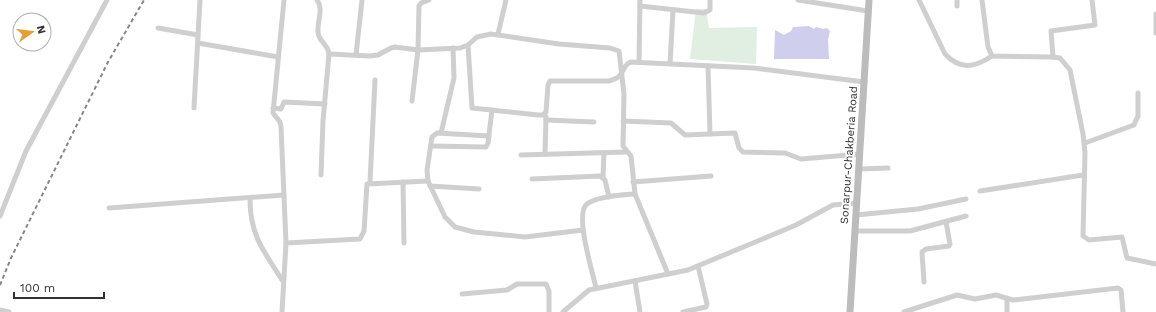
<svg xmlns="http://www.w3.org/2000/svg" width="1156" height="312" viewBox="0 0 1156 312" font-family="'Work Sans',sans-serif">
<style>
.green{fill:#e1eee2}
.water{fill:#cfceed}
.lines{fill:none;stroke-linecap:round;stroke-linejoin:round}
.street{stroke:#cfcfcf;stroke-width:5}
.secondary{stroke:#bcbcbc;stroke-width:7}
.rail{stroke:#878787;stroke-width:2;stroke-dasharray:4 3;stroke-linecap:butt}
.labels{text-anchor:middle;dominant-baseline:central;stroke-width:4;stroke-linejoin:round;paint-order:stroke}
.street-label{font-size:11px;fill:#323232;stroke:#fff}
</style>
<rect width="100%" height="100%" fill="#fff"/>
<!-- green -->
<path class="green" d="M696 9H706L709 28 757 27 756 64 690 59Z"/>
<!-- water -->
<path class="water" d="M809 26 814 29 816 27 823 29 827 28 830 31 828 40 829 59H774L775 30 784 35 791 31 793 27Z"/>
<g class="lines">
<!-- street -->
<g class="street">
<path d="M317 0C324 9 317 21 318 32 318 41 328 44 329 54L323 121 321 175"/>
<path d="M798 0 868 11"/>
<path d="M919 0 945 54C960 70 974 68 992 56"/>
<path d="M957 0V6"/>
<path d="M982 0 988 47 992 56 1052 57 1060 58 1070 70 1083 134 1085 153 1083 236 1089 240 1122 237 1127 258 1156 264"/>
<path d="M640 6 704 13 710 10V0"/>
<path d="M1156 14V33"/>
<path d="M158 28 198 35"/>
<path d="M498 34 506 0"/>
<path d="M198 43 278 57"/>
<path d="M468 45 472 108 538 115H543L546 112 548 85 550 81H609C627 76 619 69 630 62L754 68 864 82"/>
<path d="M329 54 370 56 378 55 391 48 395 47 418 50 460 48 468 45 477 37 491 34 559 44 610 48 619 51 624 94 623 146 631 156 635 194 668 274"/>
<path d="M356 55 362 0"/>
<path d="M1053 57 1051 31 1095 25 1092 0"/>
<path d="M639 62 640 0"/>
<path d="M670 64 673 10"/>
<path d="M708 66 710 134"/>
<path d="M412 101 418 50 419 6 421 3 429 0"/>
<path d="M194 108 200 0"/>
<path d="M273 108 281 109 284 102 325 104"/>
<path d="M546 120 594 122"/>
<path d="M623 121 671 123 685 135 735 133 739 148 743 152 785 153 801 159 860 154"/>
<path d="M441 133 454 78 453 48"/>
<path d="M489 136 437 133 432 137 427 170 428 181 445 217 455 227 474 232 525 237 583 230"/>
<path d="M1085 143 1134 125 1138 116V93"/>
<path d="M431 146 486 147 488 143 492 110"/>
<path d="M545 154 546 117"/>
<path d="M521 155 626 152"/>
<path d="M859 169 888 168"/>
<path d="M603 177 604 153"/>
<path d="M532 179 600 176 605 180 609 197"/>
<path d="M370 182 375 80"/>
<path d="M403 182 404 243"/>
<path d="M633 182 711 176"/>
<path d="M430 186 479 189"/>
<path d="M980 191 1083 175"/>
<path d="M250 199C250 236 264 251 282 280"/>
<path d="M109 208 284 195"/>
<path d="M856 215 918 209 966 199"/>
<path d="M0 216 26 151 107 0"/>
<path d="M855 231H910L966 216"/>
<path d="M286 243 360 239 364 231 367 184 428 181"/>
<path d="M635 281 640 312"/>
<path d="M924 282 922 252 926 249 949 246 950 244 946 222"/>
<path d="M596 288C593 273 574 214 587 204 597 196 623 195 635 194"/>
<path d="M462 294 507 290 517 284H546L549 291V312"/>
<path d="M0 310 9 312"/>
<path d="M282 312 286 243 281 127 280 122 273 113 284 0"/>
<path d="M563 312 589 290 688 270 796 225 833 205 856 203"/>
<path d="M683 312 706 307 707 304 698 266"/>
<path d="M904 312 957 295 975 299 996 295 1013 300 1118 288 1121 290 1123 312"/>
<path d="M1007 312V300"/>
</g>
<!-- secondary -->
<path class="secondary" d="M850 312 869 0"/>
<!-- rail -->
<path class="rail" d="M0 285 11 258 108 62 144 0"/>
</g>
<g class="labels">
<!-- street labels -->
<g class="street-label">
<text transform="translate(849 155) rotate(-86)">Sonarpur-Chakberia Road</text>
</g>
</g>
<!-- north arrow -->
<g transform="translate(32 32) rotate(76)"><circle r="19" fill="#ffffff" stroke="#adadad"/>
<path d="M0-3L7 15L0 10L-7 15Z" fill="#e69e37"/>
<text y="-6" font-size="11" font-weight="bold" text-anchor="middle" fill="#323232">N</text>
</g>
<!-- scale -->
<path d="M14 292v6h90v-6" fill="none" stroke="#323232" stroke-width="2"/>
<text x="20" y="292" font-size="12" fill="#323232" stroke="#ffffff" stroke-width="3" paint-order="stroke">100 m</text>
</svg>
